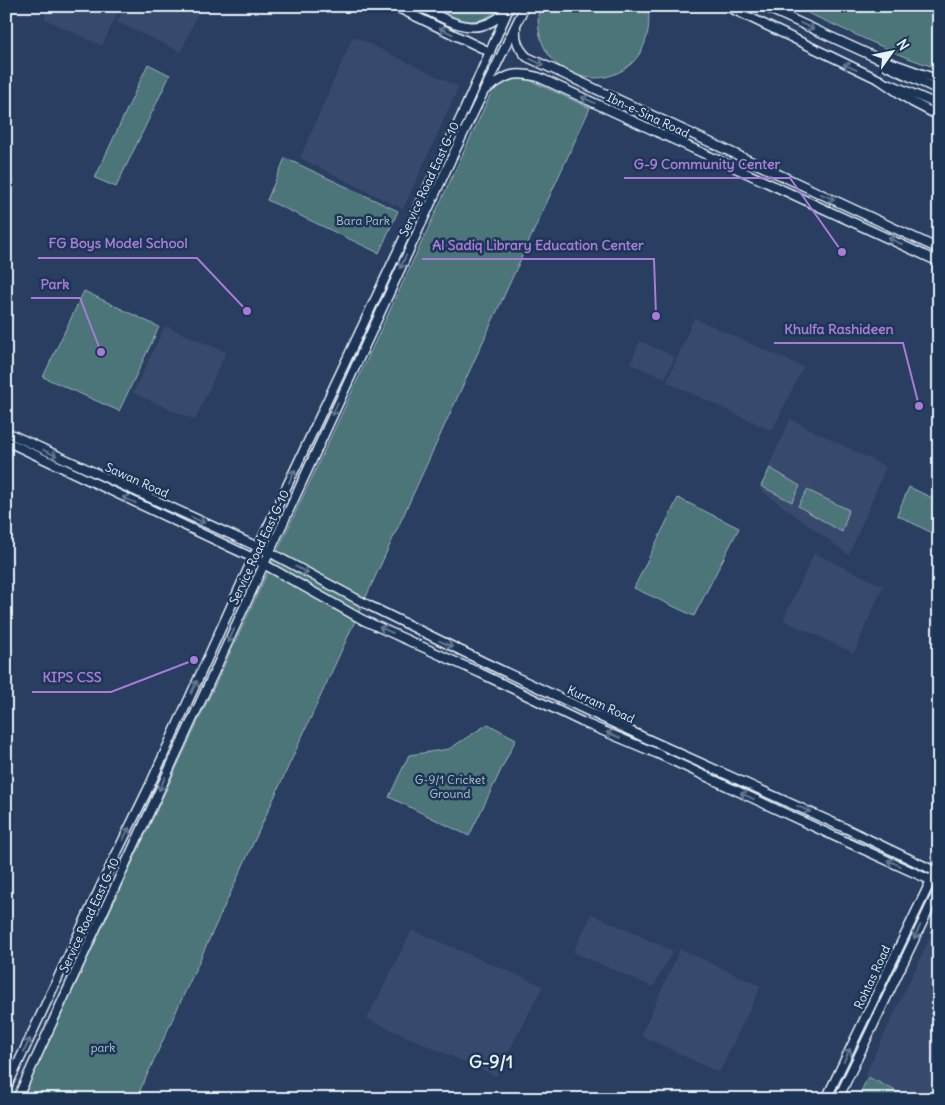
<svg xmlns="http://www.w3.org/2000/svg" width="945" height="1105" viewBox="0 0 945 1105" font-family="Delius,sans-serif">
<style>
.built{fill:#38496e}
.green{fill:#4c7478;stroke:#9ab2b8}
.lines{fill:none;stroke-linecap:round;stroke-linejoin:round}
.major-casing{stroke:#e8f1f8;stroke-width:11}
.major{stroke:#1d3557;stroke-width:8}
.oneway{stroke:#64778f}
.labels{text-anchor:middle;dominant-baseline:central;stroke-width:5;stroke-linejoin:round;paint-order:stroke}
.street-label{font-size:12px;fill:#e8f1f8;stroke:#1d3557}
.park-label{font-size:12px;fill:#b1c5cb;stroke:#1d3557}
.district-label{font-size:18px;font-weight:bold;fill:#e8f1f8;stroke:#1d3557}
.leader{fill:none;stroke:#a77bd6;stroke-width:2}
.callout-dot{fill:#a77bd6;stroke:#1d3557;stroke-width:2}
.callout-label{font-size:14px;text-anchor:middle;font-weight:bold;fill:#a77bd6;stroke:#1d3557;stroke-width:5;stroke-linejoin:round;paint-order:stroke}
</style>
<rect width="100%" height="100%" fill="#293e61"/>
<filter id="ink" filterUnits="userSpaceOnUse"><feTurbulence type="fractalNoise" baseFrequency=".02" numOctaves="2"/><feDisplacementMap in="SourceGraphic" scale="10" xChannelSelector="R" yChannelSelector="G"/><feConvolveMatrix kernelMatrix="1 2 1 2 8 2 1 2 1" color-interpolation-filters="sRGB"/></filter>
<g filter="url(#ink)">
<!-- built -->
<g class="built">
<path d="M44 6H121L102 46 45 19Z"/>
<path d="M125 6H201L181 52 117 22Z"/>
<path d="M353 36 459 87 403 209 300 158Z"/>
<path d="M694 318 803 367 772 431 667 382Z"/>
<path d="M165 326 226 352 195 420 133 393Z"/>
<path d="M640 341 675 357 665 378 630 364Z"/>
<path d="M790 419 886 467 849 555 759 489Z"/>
<path d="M814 553 883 586 854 653 783 620Z"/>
<path d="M592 914 673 951 653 987 573 952Z"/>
<path d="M939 919V1099H916L865 1075Z"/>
<path d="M412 930 543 986 496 1076 367 1019Z"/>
<path d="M680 949 761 986 719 1073 641 1035Z"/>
</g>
<!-- green -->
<g class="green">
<path d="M431 6H500C478 32 456 18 431 6Z"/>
<path d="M539 6H648C661 103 526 101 539 6Z"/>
<path d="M792 6H939V69L905 57Z"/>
<path d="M148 64 170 75 116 187 95 178Z"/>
<path d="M527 79 590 108 136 1099H22L494 87 509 80Z"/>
<path d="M285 158 398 211 379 253 267 200Z"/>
<path d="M84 291 159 327 119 411 43 377Z"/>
<path d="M770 468 800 486 792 502 761 486Z"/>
<path d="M909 487 939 501V516L930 532 897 515Z"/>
<path d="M807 490 849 510 842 532 798 506Z"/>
<path d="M678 498 739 528 694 616 634 588Z"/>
<path d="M488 724 516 739 469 836 389 797 409 755 449 749Z"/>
<path d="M868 1077 912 1099H857Z"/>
</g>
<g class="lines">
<defs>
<g id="major">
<path d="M394 6 490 52"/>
<path d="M418 6C450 21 476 41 506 11"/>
<path d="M726 6 880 80 912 102 939 116"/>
<path d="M763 6 875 57 939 80"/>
<path d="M516 28C515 40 518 48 527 57L939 249"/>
<path d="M885 65 939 90"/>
<path d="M890 84 939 105"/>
<path d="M485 90C506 76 512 70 538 77L939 262"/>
<path d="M6 432 269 552 370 606 484 662 641 736 845 828 939 873"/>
<path d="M6 441 253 558 363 620 480 673 582 722 658 754 838 838 939 884"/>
<path d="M6 1089 107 873 149 787 253 558 461 117 510 6"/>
<path d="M17 1099 454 153 525 6"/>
<path d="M826 1099 939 864"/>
<path d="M838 1099 939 888"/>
</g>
</defs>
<!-- major casing -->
<use href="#major" class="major-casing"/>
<!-- major -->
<use href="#major" class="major"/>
</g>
<!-- one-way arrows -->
<defs><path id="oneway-shaft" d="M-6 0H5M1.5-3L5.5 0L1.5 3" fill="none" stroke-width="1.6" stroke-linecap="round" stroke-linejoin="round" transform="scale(1.25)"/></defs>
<g class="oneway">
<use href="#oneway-shaft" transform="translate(807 26) rotate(24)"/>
<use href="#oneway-shaft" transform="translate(446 31) rotate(-154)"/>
<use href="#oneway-shaft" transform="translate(537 62) rotate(25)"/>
<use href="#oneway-shaft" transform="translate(850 67) rotate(-155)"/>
<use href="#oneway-shaft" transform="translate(588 100) rotate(-156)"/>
<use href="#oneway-shaft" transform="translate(828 197) rotate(25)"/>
<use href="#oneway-shaft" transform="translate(895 241) rotate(-155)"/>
<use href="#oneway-shaft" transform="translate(403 262) rotate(115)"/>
<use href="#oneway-shaft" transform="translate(335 409) rotate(115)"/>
<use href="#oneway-shaft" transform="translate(50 453) rotate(25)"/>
<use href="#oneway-shaft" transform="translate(292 476) rotate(-65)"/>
<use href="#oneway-shaft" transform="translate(129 500) rotate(-155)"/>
<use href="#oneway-shaft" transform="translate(198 520) rotate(24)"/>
<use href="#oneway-shaft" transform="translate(302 570) rotate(28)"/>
<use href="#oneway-shaft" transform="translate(386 630) rotate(-156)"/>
<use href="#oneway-shaft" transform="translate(231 636) rotate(115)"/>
<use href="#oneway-shaft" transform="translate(446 644) rotate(26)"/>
<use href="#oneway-shaft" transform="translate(194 687) rotate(-65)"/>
<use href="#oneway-shaft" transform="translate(613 735) rotate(-157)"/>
<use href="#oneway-shaft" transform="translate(162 784) rotate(115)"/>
<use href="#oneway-shaft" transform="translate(747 796) rotate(-155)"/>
<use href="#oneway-shaft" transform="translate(804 809) rotate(24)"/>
<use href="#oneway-shaft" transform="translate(126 834) rotate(-64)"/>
<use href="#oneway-shaft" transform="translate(894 863) rotate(-156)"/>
<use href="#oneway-shaft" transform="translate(917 932) rotate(116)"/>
<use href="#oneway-shaft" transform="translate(27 1045) rotate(-65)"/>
<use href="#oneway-shaft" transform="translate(847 1055) rotate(-64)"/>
</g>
</g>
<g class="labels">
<!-- street labels -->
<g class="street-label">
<text transform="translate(648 115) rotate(25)">Ibn-e-Sina Road</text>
<text transform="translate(429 179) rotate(-65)">Service Road East G-10</text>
<text transform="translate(137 480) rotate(24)">Sawan Road</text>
<text transform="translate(259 547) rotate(-65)">Service Road East G-10</text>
<text transform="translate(601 704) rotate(25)">Kurram Road</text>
<text transform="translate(89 915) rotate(-65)">Service Road East G-10</text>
<text transform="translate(872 977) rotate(-65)">Rohtas Road</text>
</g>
<!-- park labels -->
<g class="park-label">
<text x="363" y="220">Bara Park</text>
<text x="450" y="779">G-9/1 Cricket<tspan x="450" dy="14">Ground</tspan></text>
<text x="103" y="1047">park</text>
</g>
<!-- district labels -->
<g class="district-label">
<text x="491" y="1061">G-9/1</text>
</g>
</g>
<!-- callouts -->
<path class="leader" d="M842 252L790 178H624M247 311L197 258H38M656 316L654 259H422M101 352L80 298H31M919 406L903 343H774M194 660L111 692H32"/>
<g class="callout-dot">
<circle cx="842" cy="252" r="5"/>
<circle cx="247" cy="311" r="5"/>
<circle cx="656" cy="316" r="5"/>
<circle cx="101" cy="352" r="5"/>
<circle cx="919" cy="406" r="5"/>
<circle cx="194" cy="660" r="5"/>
</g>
<g class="callout-label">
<text x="707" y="169">G-9 Community Center</text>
<text x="118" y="248">FG Boys Model School</text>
<text x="538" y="250">Al Sadiq Library Education Center</text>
<text x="55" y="289">Park</text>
<text x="839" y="334">Khulfa Rashideen</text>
<text x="72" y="682">KIPS CSS</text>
</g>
<!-- margin -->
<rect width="945" height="1105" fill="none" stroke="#1d3557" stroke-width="25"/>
<rect x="12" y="12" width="920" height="1080" fill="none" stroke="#e8f1f8" stroke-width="2" filter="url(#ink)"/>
<!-- north arrow -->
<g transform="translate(892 52) rotate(57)" stroke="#1d3557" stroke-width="4" paint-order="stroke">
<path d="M0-4L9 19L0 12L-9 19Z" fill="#e8f1f8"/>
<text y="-8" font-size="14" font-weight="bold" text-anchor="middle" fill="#e8f1f8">N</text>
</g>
</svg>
